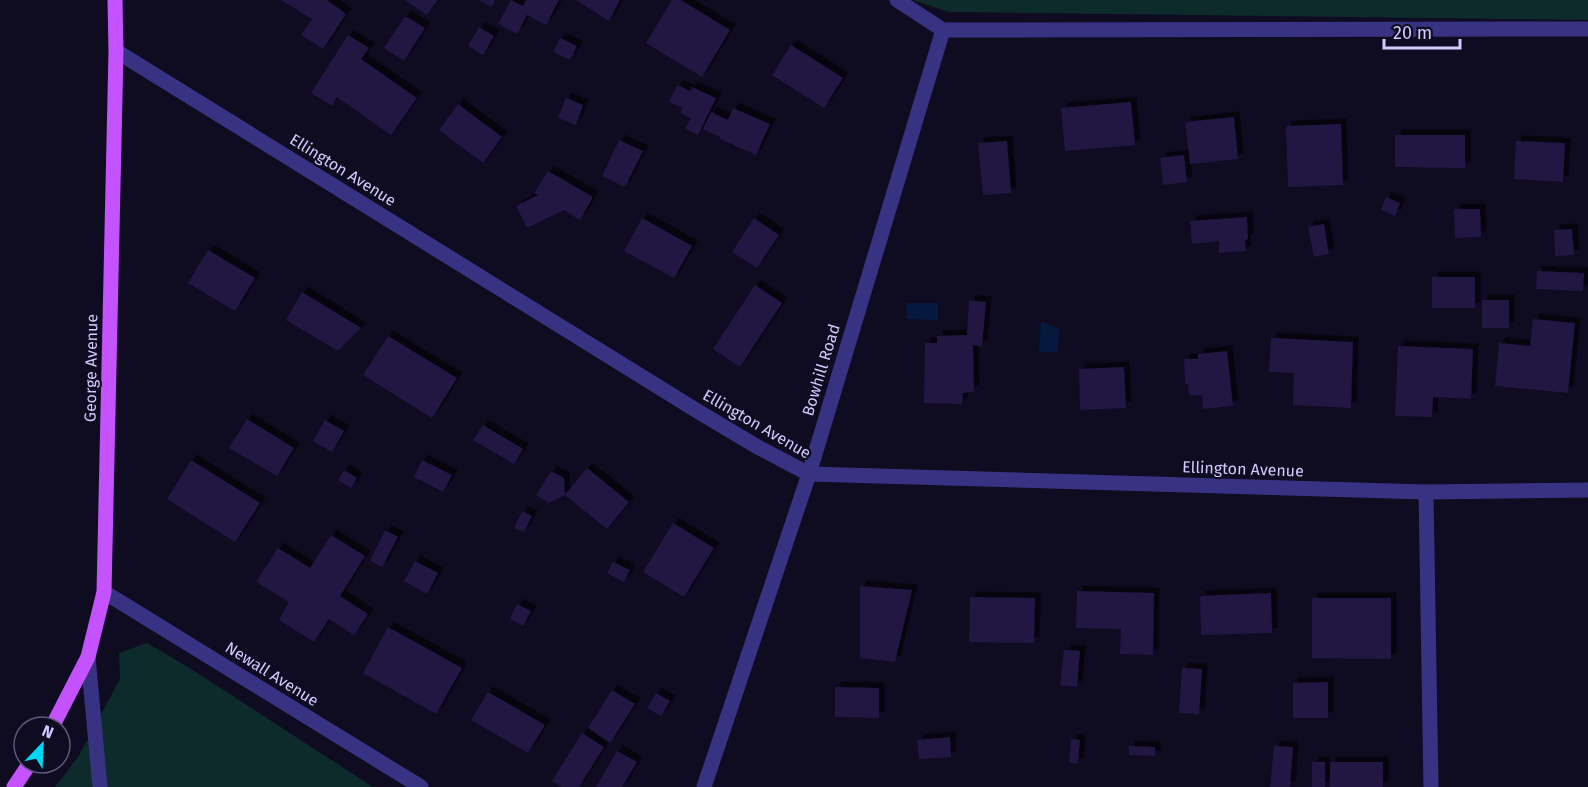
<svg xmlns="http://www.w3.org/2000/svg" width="1588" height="787" viewBox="0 0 1588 787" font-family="'Fira Sans',sans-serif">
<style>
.green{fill:#0e2b2b}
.water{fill:#05193f}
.building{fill:#201643;filter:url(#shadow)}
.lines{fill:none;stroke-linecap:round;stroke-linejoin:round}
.minor{stroke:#383283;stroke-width:15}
.major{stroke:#c452ff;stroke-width:15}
.labels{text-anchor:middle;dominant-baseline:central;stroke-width:4.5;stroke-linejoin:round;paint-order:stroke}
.street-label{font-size:16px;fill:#d2cbff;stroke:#0f0b21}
</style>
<defs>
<filter id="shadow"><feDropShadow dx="5.5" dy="-5.5" stdDeviation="0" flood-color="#0009"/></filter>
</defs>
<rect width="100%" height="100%" fill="#0f0b21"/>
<!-- green -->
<g class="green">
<path d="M913 0H1588V20L949 12Z"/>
<path d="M147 643 188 667 373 787H55L78 757 120 679 119 653Z"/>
</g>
<!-- water -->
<g class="water">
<path d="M906 303H938V320L907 319Z"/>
<path d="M1041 322 1060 328 1057 352H1039Z"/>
</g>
<!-- building -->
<g class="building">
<path d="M281 0H327L346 14 323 49 301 35 312 19Z"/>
<path d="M405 0H438L427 15Z"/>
<path d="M479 0H495L492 7Z"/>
<path d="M511 0 523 6 526 0H559L546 25 527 15 517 34 498 24Z"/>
<path d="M576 0H620L609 21Z"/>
<path d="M672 0H681L730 30 702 77 646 43Z"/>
<path d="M405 16 425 28 404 61 384 48Z"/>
<path d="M479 27 494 36 483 55 468 46Z"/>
<path d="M348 35 369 48 361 59 417 98 391 135 337 97 332 106 311 93Z"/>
<path d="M560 38 577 46 570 60 553 52Z"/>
<path d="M791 45 843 78 824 108 772 75Z"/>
<path d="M677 85 690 91 692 87 716 98 698 135 685 129 691 118 680 113 683 108 669 102Z"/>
<path d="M566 98 583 105 576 125 558 118Z"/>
<path d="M1131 102 1135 145 1065 151 1061 108Z"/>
<path d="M458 104 502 137 483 163 439 130Z"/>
<path d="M733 108 770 124 756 155 720 139V137L703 129 711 112 728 120Z"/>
<path d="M1234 117 1238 159 1190 164 1185 122Z"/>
<path d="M1341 124 1343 185 1288 187 1286 126Z"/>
<path d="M1395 135H1465V168L1395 167Z"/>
<path d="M619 140 643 151 625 187 602 176Z"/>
<path d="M1007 141 1011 193 983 195 978 143Z"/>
<path d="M1516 141 1565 143 1563 182 1514 179Z"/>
<path d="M1184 155 1187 182 1163 185 1160 158Z"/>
<path d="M548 171 593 197 580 220 564 210 527 228 516 206 538 195 534 193Z"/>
<path d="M1386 197 1400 203 1395 216 1381 210Z"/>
<path d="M1454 209H1480L1481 237 1455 238Z"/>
<path d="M1247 217 1248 239 1245 240 1246 251 1219 253V241L1192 244 1190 221Z"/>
<path d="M642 218 692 246 674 278 624 251Z"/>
<path d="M754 218 779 235 757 268 732 252Z"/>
<path d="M1324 224 1329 254 1314 257 1308 227Z"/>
<path d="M1572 229 1574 255 1555 256 1554 230Z"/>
<path d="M208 250 255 278 235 311 188 283Z"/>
<path d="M1537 271 1584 273 1583 291 1536 289Z"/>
<rect x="1432" y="277" width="43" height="31"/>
<path d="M755 285 782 303 740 367 713 349Z"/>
<path d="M302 292 361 328 338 351 286 320Z"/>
<path d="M969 300 986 302 982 346 973 345 974 392 963 393 962 404 924 403 925 343H937V336L967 335Z"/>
<rect x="1482" y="300" width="27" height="28"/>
<path d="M1533 319 1575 323 1568 393 1495 386 1499 343 1530 346Z"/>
<path d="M388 336 457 378 432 418 363 375Z"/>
<path d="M1271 338 1353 342 1351 408 1293 405 1294 373 1269 372Z"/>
<path d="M1398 346 1473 349 1471 399 1433 397 1432 417 1395 416Z"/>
<path d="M1227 351 1233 406 1203 409 1202 395H1189L1188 384H1185L1184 359H1198V354Z"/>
<path d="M1124 367 1126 408 1080 410 1079 369Z"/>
<path d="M247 419 294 448 277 476 229 448Z"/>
<path d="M325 420 344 431 332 452 313 441Z"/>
<path d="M483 425 523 449 514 464 473 440Z"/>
<path d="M191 460 260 503 235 542 167 499Z"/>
<path d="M422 460 452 475 443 492 414 477Z"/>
<path d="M587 468 629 502 607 529 565 495Z"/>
<path d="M344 470 357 478 351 488 338 480Z"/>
<path d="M551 471 564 478 565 495 549 503 536 495Z"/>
<path d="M522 511 532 516 524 532 514 528Z"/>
<path d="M673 523 714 548 684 597 643 572Z"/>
<path d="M385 530 398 537 382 567 370 561Z"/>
<path d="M331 535 365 556 340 596 368 614 354 635 329 619 314 642 279 620 289 602 256 582 278 548 310 568Z"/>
<path d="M415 561 438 573 427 594 404 581Z"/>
<path d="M613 562 630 570 624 582 607 573Z"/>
<path d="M860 586 912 590 895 662 860 658Z"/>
<path d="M1077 591 1154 593 1153 655 1120 654 1121 629 1076 628Z"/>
<path d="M1271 593 1272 633 1201 635 1200 596Z"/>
<path d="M970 597 1035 598 1034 643 969 642Z"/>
<path d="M1312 598H1391V659L1312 658Z"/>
<path d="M517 604 531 611 523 626 510 619Z"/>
<path d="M388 627 462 668 436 714 363 673Z"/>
<path d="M1064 650 1080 651 1077 687 1060 685Z"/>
<path d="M1182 668 1202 669 1199 714 1179 713Z"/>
<path d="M1328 682V718H1293V683Z"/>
<path d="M835 687 879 688V718L835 717Z"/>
<path d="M612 690 635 704 610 743 588 728Z"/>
<path d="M488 692 545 725 528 753 471 720Z"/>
<path d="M656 693 670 701 661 716 647 708Z"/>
<path d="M582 733 604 747 579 787H562L552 781Z"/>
<path d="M950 737 951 757 919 759 917 740Z"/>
<path d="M1071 739 1080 740 1078 763H1069Z"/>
<path d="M1129 746 1155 747V756L1129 755Z"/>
<path d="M1274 746 1293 747 1290 787H1270Z"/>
<path d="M617 751 637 762 622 787H596Z"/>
<rect x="1312" y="762" width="13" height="25"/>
<rect x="1330" y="762" width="53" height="25"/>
</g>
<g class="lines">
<!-- minor -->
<g class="minor">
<path d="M897 0 943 30 1588 29"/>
<path d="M116 51 699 412 756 446 809 474 1426 492 1588 490"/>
<path d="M1426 492 1431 787"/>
<path d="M104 592 421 787"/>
<path d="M88 657 100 787"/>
<path d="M704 787 809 474 943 30"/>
</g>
<!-- major -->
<g class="major">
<path d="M52 727 88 657 104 592 116 51 115 0"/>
<path d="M14 787 30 763"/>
</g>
</g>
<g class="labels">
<!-- street labels -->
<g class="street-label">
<text transform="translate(343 170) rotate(32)">Ellington Avenue</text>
<text transform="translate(91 368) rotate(-89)">George Avenue</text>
<text transform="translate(821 370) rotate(-73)">Bowhill Road</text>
<text transform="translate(757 424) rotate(30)">Ellington Avenue</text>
<text transform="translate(1243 469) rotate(2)">Ellington Avenue</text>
<text transform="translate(272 674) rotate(32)">Newall Avenue</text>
</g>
</g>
<!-- north arrow -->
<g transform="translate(42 745) rotate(23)"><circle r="28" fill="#0f0b21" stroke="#5d587a" stroke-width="1.5"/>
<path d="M0-4.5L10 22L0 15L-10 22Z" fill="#00d5f6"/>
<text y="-9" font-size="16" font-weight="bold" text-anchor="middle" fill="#d2cbff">N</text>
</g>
<!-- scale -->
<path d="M1384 39v9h76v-9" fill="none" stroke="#d2cbff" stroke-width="3"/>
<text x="1393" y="39" font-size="18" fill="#d2cbff" stroke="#0f0b21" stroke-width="4.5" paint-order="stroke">20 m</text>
</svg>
